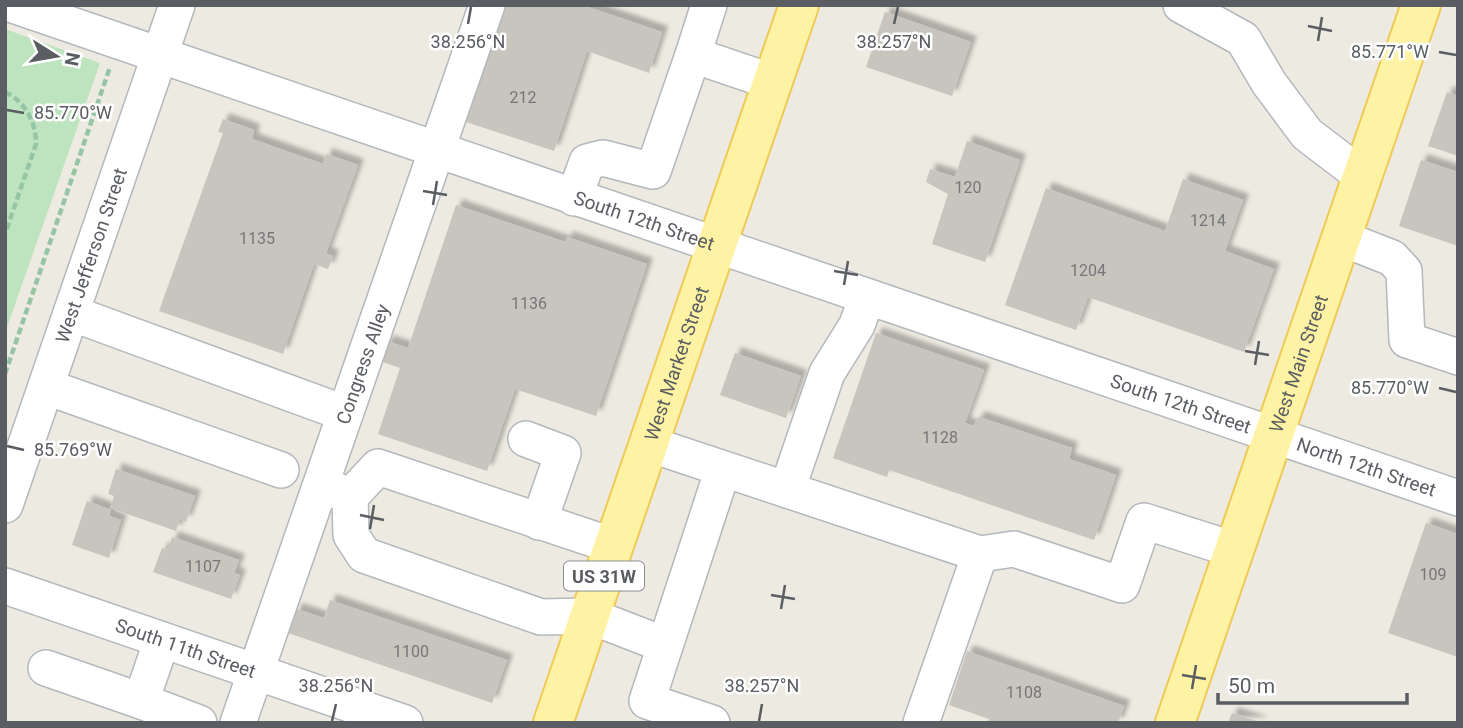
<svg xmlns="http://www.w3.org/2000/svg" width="1463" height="728" viewBox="0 0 1463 728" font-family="Roboto,sans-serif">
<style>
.green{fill:#bde4be}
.building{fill:#c8c4be;filter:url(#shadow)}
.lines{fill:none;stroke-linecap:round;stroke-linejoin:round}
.minor-casing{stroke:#b4b7bc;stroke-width:38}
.major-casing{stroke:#f0ca57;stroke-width:42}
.path{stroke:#96c5a5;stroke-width:4.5;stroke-dasharray:7 3.5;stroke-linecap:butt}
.minor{stroke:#fff;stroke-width:35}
.major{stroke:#fef3a4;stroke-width:38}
.ticks{fill:none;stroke:#5a5d62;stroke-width:2.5}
.labels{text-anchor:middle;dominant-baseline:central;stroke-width:5;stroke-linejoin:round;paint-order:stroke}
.number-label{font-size:16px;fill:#767779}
.shield{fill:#fff;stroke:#8c8e91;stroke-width:2}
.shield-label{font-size:18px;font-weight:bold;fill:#5a5d62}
.street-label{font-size:19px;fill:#5a5d62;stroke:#fff}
.ticks-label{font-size:18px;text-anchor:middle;fill:#5a5d62;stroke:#fff;stroke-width:5;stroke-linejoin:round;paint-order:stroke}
</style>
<defs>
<filter id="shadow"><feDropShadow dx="6" dy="-6" stdDeviation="2" flood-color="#0004"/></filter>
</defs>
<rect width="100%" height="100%" fill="#edeae1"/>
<!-- green -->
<path class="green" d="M5 29 100 63 5 333Z"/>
<!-- building -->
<g class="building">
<path d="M506 5H582L662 32 649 73 587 51 554 151 466 122Z"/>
<path d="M885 12 971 42 952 96 866 67Z"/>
<path d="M1447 92 1458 96V156L1428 146Z"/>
<path d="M223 119 254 130 252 139 323 164 326 154 358 165 326 253 333 256 328 269 314 264 283 354 159 311 223 133 218 132Z"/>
<path d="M967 141 1020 160 985 262 932 244 948 194 926 182 930 169 955 177Z"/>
<path d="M1421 160 1458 172V246L1399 226Z"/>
<path d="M1183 179 1243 200 1225 251 1274 269 1244 352 1088 297 1076 330 1005 305 1046 188 1165 231Z"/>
<path d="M456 205 565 242 567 237 647 264 596 416 515 389 487 471 378 434 400 368 380 361 387 341 408 348Z"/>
<path d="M876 333 984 370 965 423 973 426 979 417 1072 448 1069 459 1116 475 1094 540 889 470 887 477 833 458Z"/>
<path d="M735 353 801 376 786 418 720 395Z"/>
<path d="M116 469 195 496 186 522 180 519 176 531 110 508 114 496 108 494Z"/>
<path d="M87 501 111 510 109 516 121 520 109 558 72 545Z"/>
<path d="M1426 523 1458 534V657L1388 633Z"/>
<path d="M172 537 239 560 234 573 240 575 231 599 153 572 162 548 168 550Z"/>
<path d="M330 600 507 660 492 703 288 633 296 609 324 618Z"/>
<path d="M967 651 1124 706 1118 723H988L989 719 949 705Z"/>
<path d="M1232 713 1260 722V723H1228Z"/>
</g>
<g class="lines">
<defs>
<g id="minor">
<path id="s1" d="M13 5 1458 498"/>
<path d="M1181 5 1243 39 1269 83 1307 134 1362 176"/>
<path d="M693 55 709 5"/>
<path d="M574 198 587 162 603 158 653 171 693 55 773 82"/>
<path d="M1341 238 1392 258 1404 271 1407 340 1458 357"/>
<path d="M71 313 344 413"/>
<path d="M47 387 281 470"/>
<path d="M526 439 563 453 539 522"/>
<path d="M649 444 980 554 921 723"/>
<path d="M331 488 350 497 378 467 614 546"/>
<path d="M787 490 827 373 857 325 867 297"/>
<path d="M350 497 351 535 364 555 541 617 590 616 665 645"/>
<path id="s2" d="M5 505 177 5"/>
<path d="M980 554 1014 549 1122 585 1144 521 1235 550"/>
<path id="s3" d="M5 586 405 723"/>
<path d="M162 640 141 701 199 723"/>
<path d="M46 668 141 701"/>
<path id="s4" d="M238 723 487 5"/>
<path d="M712 723 647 701 723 469"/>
</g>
<g id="major">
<path id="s5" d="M553 723 799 5"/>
<path id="s6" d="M1175 723 1421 5"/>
</g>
</defs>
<!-- minor casing -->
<use href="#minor" class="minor-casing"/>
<!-- major casing -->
<use href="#major" class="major-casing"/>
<!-- path -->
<g class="path">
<path d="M5 92C26 102 36 123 36 144L5 234"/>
<path d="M5 374 110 67"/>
</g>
<!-- minor -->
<use href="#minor" class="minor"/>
<!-- major -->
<use href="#major" class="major"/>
</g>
<!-- ticks -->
<path class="ticks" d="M468 24 471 7M894 24 898 7M1308 26 1332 31M1318 41 1322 17M1439 52 1456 55M7 110 24 113M423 191 447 195M433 205 437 181M834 271 858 275M844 285 848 261M1245 351 1269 355M1255 365 1259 341M1439 388 1456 392M7 446 24 450M360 515 384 520M370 529 374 505M771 595 795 599M781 609 785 585M1182 675 1206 679M1192 689 1196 665M332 721 336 704M759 721 762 704"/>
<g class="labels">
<!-- number labels -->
<g class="number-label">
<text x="523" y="97">212</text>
<text x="968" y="187">120</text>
<text x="1208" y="220">1214</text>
<text x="257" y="238">1135</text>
<text x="1088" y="270">1204</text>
<text x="529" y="303">1136</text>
<text x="940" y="437">1128</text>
<text x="203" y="566">1107</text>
<text x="1433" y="574">109</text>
<text x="411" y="651">1100</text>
<text x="1024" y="692">1108</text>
</g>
<!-- shield labels -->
<rect class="shield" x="564" y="561.5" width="80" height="29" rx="5"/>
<g class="shield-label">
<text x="604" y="576">US 31W</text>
</g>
<!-- street labels -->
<g class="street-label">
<text stroke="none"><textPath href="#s1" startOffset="667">South 12th Street</textPath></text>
<text stroke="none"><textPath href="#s2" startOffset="264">West Jefferson Street</textPath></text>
<text stroke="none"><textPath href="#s4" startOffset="380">Congress Alley</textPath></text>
<text stroke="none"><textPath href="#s5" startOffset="380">West Market Street</textPath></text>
<text stroke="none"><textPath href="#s6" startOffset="380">West Main Street</textPath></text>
<text stroke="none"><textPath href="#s1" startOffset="1234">South 12th Street</textPath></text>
<text stroke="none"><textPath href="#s1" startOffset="1430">North 12th Street</textPath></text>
<text stroke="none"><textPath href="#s3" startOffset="191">South 11th Street</textPath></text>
</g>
</g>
<g class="ticks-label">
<text x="468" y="48">38.256°N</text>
<text x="894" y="48">38.257°N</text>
<text x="1390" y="58">85.771°W</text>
<text x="73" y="119">85.770°W</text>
<text x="1390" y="394">85.770°W</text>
<text x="73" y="456">85.769°W</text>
<text x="336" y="692">38.256°N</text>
<text x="762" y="692">38.257°N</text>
</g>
<!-- border -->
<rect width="1463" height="728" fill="none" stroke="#5a5d62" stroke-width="14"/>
<!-- north arrow -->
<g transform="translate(56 56) rotate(101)" stroke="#ffffff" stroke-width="5" paint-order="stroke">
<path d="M0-5L12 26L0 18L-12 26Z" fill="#5a5d62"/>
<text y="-10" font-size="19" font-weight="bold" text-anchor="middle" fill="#5a5d62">N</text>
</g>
<!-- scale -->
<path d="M1218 693v10h189v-10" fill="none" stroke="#5a5d62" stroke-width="3.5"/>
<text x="1228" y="693" font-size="21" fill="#5a5d62" stroke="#ffffff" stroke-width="5" paint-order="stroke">50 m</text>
</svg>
